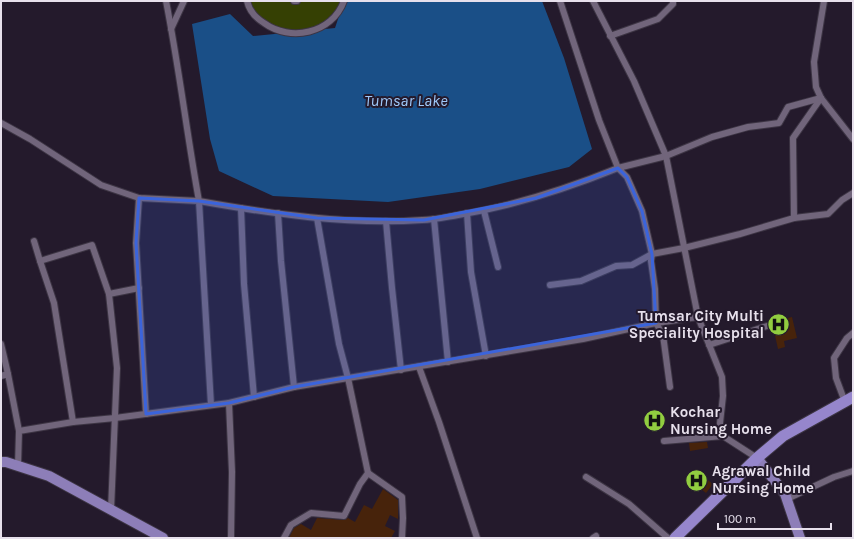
<svg xmlns="http://www.w3.org/2000/svg" width="854" height="539" viewBox="0 0 854 539" font-family="Karla,sans-serif">
<style>
.green{fill:#354003}
.water{fill:#1a4f87}
.building{fill:#47230b}
.lines{fill:none;stroke-linecap:round;stroke-linejoin:round}
.minor-casing{stroke:#3d3544;stroke-width:8}
.primary-casing{stroke:#3d3544;stroke-width:12}
.trunk-casing{stroke:#3d3544;stroke-width:13}
.minor{stroke:#71657b;stroke-width:6}
.primary{stroke:#8d7eb8;stroke-width:10}
.trunk{stroke:#9686cc;stroke-width:11}
.marked{fill:#3b64db;fill-opacity:0.2;stroke:#3b64db;stroke-width:3;stroke-linejoin:round}
.labels{text-anchor:middle;dominant-baseline:central;stroke-width:4;stroke-linejoin:round;paint-order:stroke}
.poi-label{font-size:15px;font-weight:bold;fill:#e7e0ec;stroke:#241a2c;text-anchor:start}
.water-label{font-size:16px;font-style:italic;fill:#9fc9fa;stroke:#241a2c}
</style>
<rect width="100%" height="100%" fill="#241a2c"/>
<!-- green -->
<path class="green" d="M249 1H344L321 28 288 34 258 19Z"/>
<!-- water -->
<path class="water" d="M344 1H542L564 58 592 149 569 167 480 189 388 202 273 196 219 171 210 139 192 24 230 14 253 36 335 28Z"/>
<!-- building -->
<g class="building">
<path d="M792 317 797 338 784 341 785 347 778 349 772 322Z"/>
<path d="M659 416 660 423 651 425 649 417Z"/>
<path d="M707 442 708 448 690 451 689 443Z"/>
<path d="M694 470 713 484 706 493 688 479Z"/>
<path d="M383 489 398 500V519L390 515 385 526 395 531 391 538H289L294 528 301 524 311 530 317 518 344 520 348 518 355 522 364 505 372 509Z"/>
</g>
<g class="lines">
<defs>
<g id="minor">
<path d="M166 1C179 67 187 135 199 201 272 214 348 225 422 220 434 220 446 217 458 215 514 206 566 189 618 168L599 120 560 1"/>
<path d="M247 1C249 10 256 18 264 23 290 42 332 34 344 1"/>
<path d="M294 1H297"/>
<path d="M824 1 814 62 816 87 821 98 853 139"/>
<path d="M171 29 184 1"/>
<path d="M610 36 658 19 673 4V1"/>
<path d="M1 123 30 139 101 185 139 198 199 201 211 405"/>
<path d="M139 198 136 243 146 414"/>
<path d="M241 208 244 284 254 397"/>
<path d="M484 211 498 267"/>
<path d="M278 213 281 261 294 387"/>
<path d="M467 213 471 272 486 356"/>
<path d="M794 218 793 138 821 98"/>
<path d="M434 219 448 362"/>
<path d="M386 221 392 288 401 370"/>
<path d="M34 241 40 261"/>
<path d="M550 285 581 281 616 266 632 265 652 254 684 248 740 234 794 218 828 214 842 200 853 193"/>
<path d="M109 294 139 288"/>
<path d="M698 317 722 377 723 396 720 423 723 436 757 458"/>
<path d="M1 344 8 374"/>
<path d="M709 345 767 326"/>
<path d="M419 367 439 422 477 538"/>
<path d="M1 376 8 374 19 431"/>
<path d="M670 387 663 335 656 323 655 289 651 261 652 254 642 211 627 177 618 168 666 156 712 137 748 127 779 123 788 107 821 98"/>
<path d="M845 402 836 378 834 358 847 338 853 333"/>
<path d="M229 403 232 472 231 538"/>
<path d="M73 422 54 303 40 261 92 245 109 294 117 368 111 510"/>
<path d="M664 441 723 436"/>
<path d="M18 466 19 431 73 422 115 418 229 403 294 387 583 339 656 323 698 317 666 156 634 81 593 1"/>
<path d="M368 473 402 497 403 518 402 538"/>
<path d="M586 477 629 504 668 538"/>
<path d="M787 499 834 477 853 471"/>
<path d="M284 538 291 525 311 513 344 516 360 484 368 473 348 378 339 344 317 218"/>
<path d="M593 538 596 536"/>
</g>
<g id="primary">
<path d="M757 458 785 494 800 538"/>
<path d="M1 462H6L49 476 163 538"/>
</g>
<path id="trunk" d="M675 538 757 458 783 436 853 397"/>
</defs>
<!-- minor casing -->
<use href="#minor" class="minor-casing"/>
<!-- primary casing -->
<use href="#primary" class="primary-casing"/>
<!-- trunk casing -->
<use href="#trunk" class="trunk-casing"/>
<!-- minor -->
<use href="#minor" class="minor"/>
<!-- primary -->
<use href="#primary" class="primary"/>
<!-- trunk -->
<use href="#trunk" class="trunk"/>
</g>
<!-- marked area -->
<path class="marked" d="M618 168 627 177 642 211 652 254 656 323 294 387 229 403 146 414 136 243 139 198 199 201 317 218 424 220 536 198Z"/>
<!-- icons -->
<defs>
<symbol id="hospital-disc" viewBox="-11 -11 22 22"><circle r="9.5" fill="#91cd40" stroke="#241a2c"/><path d="M-5-5h3v3.5h4V-5h3V5h-3V1.5h-4V5h-3Z" fill="#111"/></symbol>
</defs>
<g fill-rule="evenodd">
<use href="#hospital-disc" x="766" y="312" width="25" height="25"/>
<use href="#hospital-disc" x="642" y="408" width="25" height="25"/>
<use href="#hospital-disc" x="684" y="468" width="25" height="25"/>
</g>
<g class="labels">
<!-- poi labels -->
<g class="poi-label">
<text x="764" y="316" text-anchor="end">Tumsar City Multi<tspan x="764" dy="17">Speciality Hospital</tspan></text>
<text x="670" y="412">Kochar<tspan x="670" dy="17">Nursing Home</tspan></text>
<text x="712" y="471">Agrawal Child<tspan x="712" dy="17">Nursing Home</tspan></text>
</g>
<!-- water labels -->
<g class="water-label">
<text x="406" y="100">Tumsar Lake</text>
</g>
</g>
<!-- border -->
<rect width="854" height="539" fill="none" stroke="#e7e0ec" stroke-width="4"/>
<!-- scale -->
<path d="M718 523v6h113v-6" fill="none" stroke="#e7e0ec" stroke-width="2"/>
<text x="724" y="523" font-size="12" fill="#e7e0ec" stroke="#241a2c" stroke-width="3" paint-order="stroke">100 m</text>
</svg>
